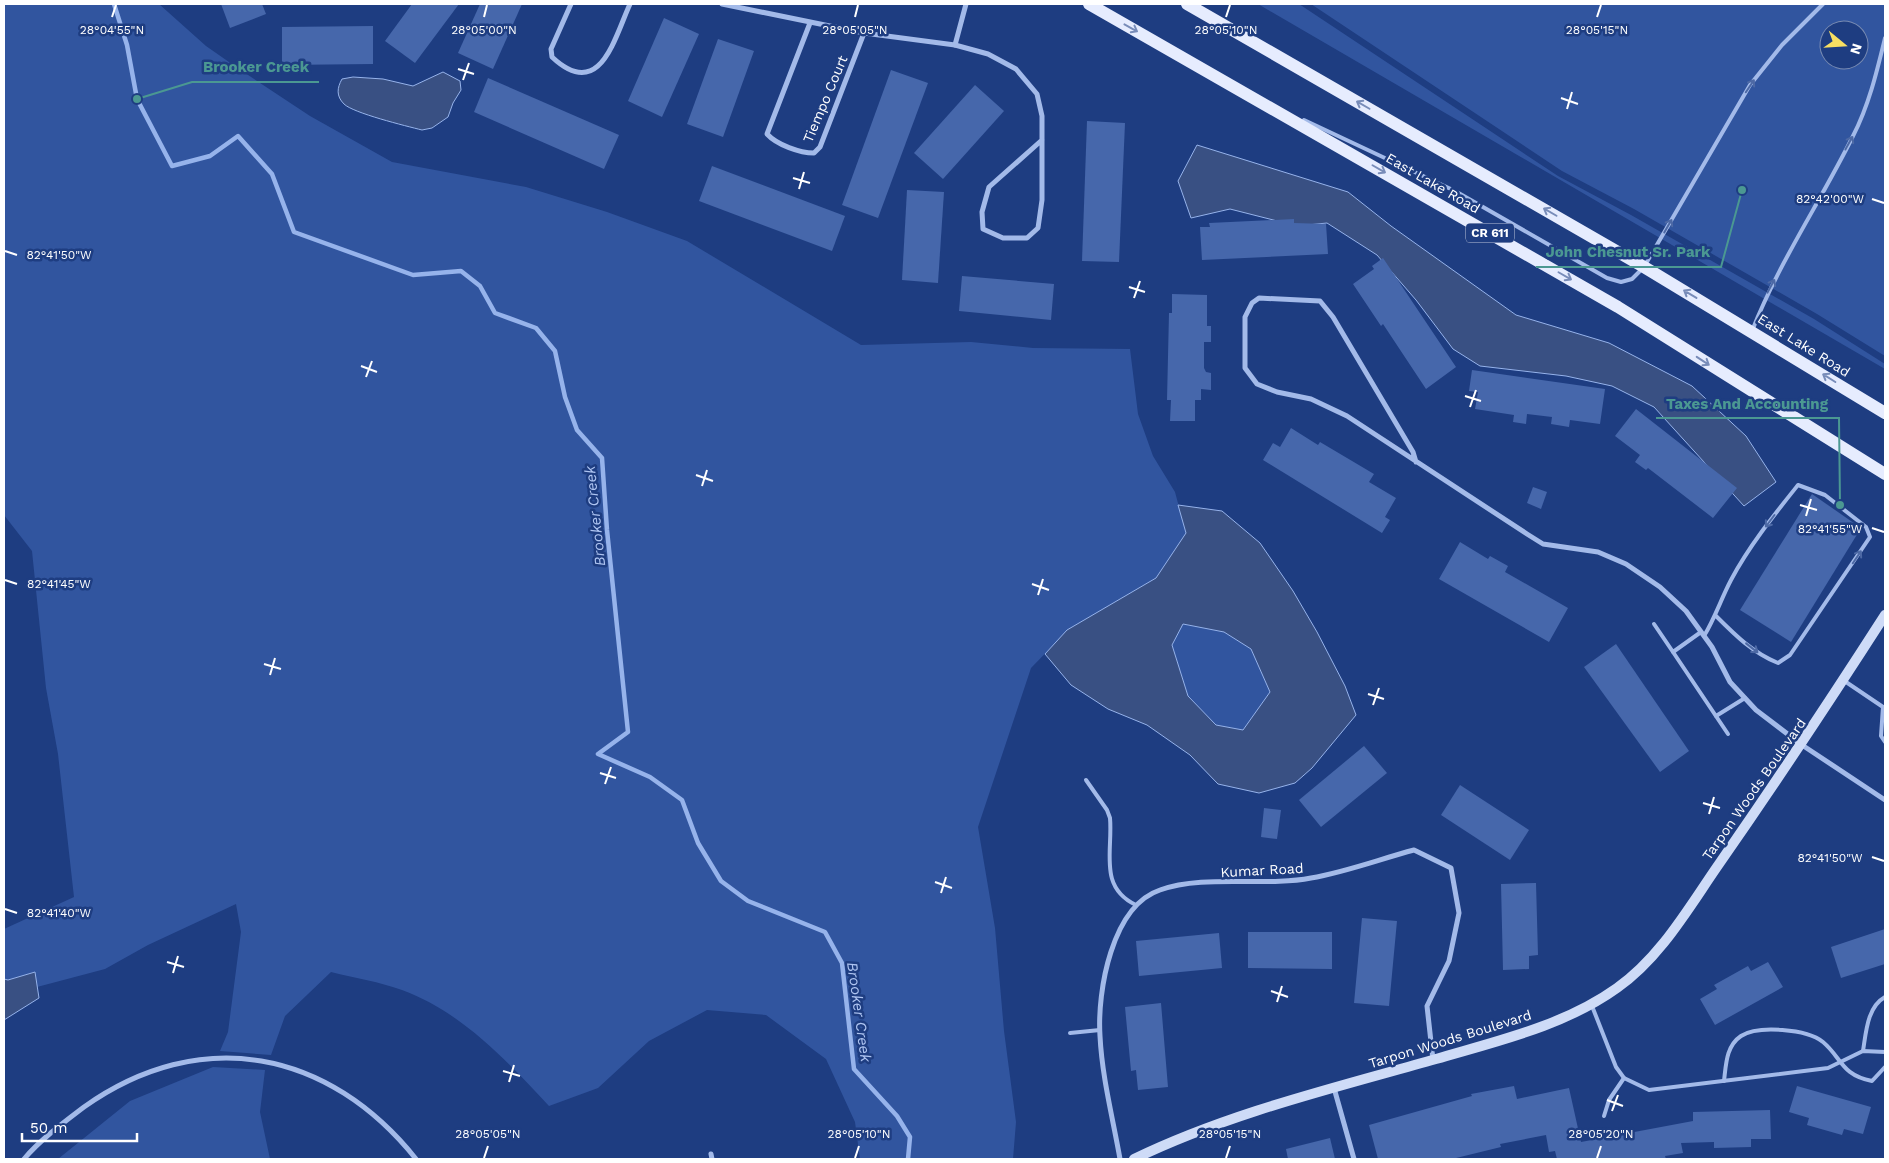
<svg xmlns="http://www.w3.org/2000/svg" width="1889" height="1163" viewBox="0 0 1889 1163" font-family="'Work Sans',sans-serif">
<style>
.green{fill:#31559f;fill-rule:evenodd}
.water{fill:#395083;stroke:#96b3eb;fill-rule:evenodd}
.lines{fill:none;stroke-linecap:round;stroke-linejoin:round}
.stream{stroke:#96b3eb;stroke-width:4.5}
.building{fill:#4667ab}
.lane{stroke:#a3bae9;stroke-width:4}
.street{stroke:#a3bae9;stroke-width:5}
.secondary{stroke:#cedbf7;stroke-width:10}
.primary{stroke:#e6ecfe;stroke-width:12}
.oneway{stroke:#788cb9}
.oneway2{stroke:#4d69a5}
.ticks{fill:none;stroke:#fff;stroke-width:2}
.labels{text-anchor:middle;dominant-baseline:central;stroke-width:5;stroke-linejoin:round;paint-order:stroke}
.shield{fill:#1e3d81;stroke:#bcc5d9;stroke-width:1}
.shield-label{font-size:12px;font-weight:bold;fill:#fff}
.street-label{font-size:14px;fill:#fff;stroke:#1e3d81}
.water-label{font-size:15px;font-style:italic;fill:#aec4f1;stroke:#1e3d81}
.ticks-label{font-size:12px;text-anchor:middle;fill:#fff;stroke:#1e3d81;stroke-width:5;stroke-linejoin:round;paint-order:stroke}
.leader{fill:none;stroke:#4b9892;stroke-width:2}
.callout-dot{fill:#4b9892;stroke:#1e3d81;stroke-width:2}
.callout-label{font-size:15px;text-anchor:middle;font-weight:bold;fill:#4b9892;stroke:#1e3d81;stroke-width:5;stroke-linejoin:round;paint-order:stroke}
</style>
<rect width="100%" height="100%" fill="#1e3d81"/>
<!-- green -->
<g class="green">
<path d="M4 4H159L206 46 239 69 310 116 392 162 526 187 607 212 687 241 861 345 971 342 1033 348 1130 349 1138 414 1153 456 1175 492 1186 533 1156 578 1068 630 1031 668 978 827 995 928 1004 1031 1016 1122 1013 1159H860L855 1122 826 1059 766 1015 707 1010 649 1041 598 1088 549 1106C507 1061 462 1012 402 990 380 982 355 978 331 972L285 1016 271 1055 220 1051 228 1032 241 932 236 904 148 945 105 969 37 987 35 972 8 980 4 979V929L74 897 58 754 46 688 32 551 4 515Z"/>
<path d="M1258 4H1299L1558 176 1631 215 1814 319 1885 364V369Z"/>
<path d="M1311 4H1885V356L1817 314 1634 209 1562 171ZM1829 30H1859V60H1829Z"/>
<path d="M1182 624 1224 632 1251 649 1270 692 1243 730 1216 725 1188 696 1172 645Z"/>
<path d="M213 1067 265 1070 260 1112 270 1159H58L130 1101Z"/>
</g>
<!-- water -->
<g class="water">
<path d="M443 72 460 81 461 90 453 103 448 117 432 128 422 130C406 126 353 113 344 104 336 96 337 88 342 79L353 77 383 79 413 86Z"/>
<path d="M1197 145 1348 192 1391 226 1516 315 1609 343 1692 386 1746 436 1776 482 1744 506 1654 407 1612 386 1566 376 1480 366 1453 349 1416 300 1377 255 1327 223 1297 226 1230 209 1191 218 1178 181Z"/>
<path d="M1178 505 1222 511 1260 543 1293 591 1317 632 1345 686 1356 715 1312 768 1295 783 1259 793 1218 784 1190 755 1147 725 1108 709 1071 685 1045 654 1067 630 1156 578 1186 533ZM1183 624 1224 632 1251 649 1270 692 1243 730 1216 725 1188 696 1172 645Z"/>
<path d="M35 972 39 998 4 1020V979L8 980Z"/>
</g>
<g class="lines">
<!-- stream -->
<path class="stream" d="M114 4 127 45 137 99 172 166 210 156 238 136 272 174 294 232 413 275 461 271 480 286 495 313 536 328 555 351 565 397 577 430 602 458 607 530 628 732 598 754 650 777 682 800 698 843 721 881 748 901 825 932 842 963 854 1069 897 1116 910 1137 908 1159"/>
</g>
<!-- building -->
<g class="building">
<path d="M221 4H262L266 14 230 28Z"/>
<path d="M412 4H459L415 63 385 41Z"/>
<path d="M480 4H522L493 69 458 53Z"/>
<path d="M664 18 699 34 662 117 628 101Z"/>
<path d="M373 26V64L282 65V27Z"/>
<path d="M718 39 754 51 723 137 687 124Z"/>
<path d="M891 70 928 83 878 218 842 205Z"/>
<path d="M488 78 619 135 604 169 474 112Z"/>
<path d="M975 85 1004 111 943 179 914 153Z"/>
<path d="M1087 121 1125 123 1119 262 1082 261Z"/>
<path d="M712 166 845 216 832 251 699 201Z"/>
<path d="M907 190 944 192 938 283 902 280Z"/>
<path d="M1294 219V223L1326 224 1328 254 1202 260 1200 227H1210L1209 223Z"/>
<path d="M1383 258 1456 367 1426 389 1383 324 1381 326 1353 284 1374 269 1372 266Z"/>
<path d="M962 276 1054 284 1051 320 959 311Z"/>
<path d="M1172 294 1207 295V326H1211V342H1204V368L1206 372 1211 373V390L1201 389V400H1195V421H1170L1171 400H1167L1169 313H1172Z"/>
<path d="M1472 370 1605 389 1600 424 1570 420 1569 427 1551 424 1552 417 1527 414 1526 424 1513 422 1514 415 1475 409 1478 392 1469 391Z"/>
<path d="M1636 409 1737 488 1713 518 1648 468 1646 470 1635 462 1640 455 1615 436Z"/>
<path d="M1291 428 1318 445 1320 442 1374 474 1369 482 1396 498 1385 517 1390 520 1382 533 1263 460 1273 443 1280 447Z"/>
<path d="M1533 487 1547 492 1541 509 1527 503Z"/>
<path d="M1812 494 1861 528 1791 642 1740 610Z"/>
<path d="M1460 542 1488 559 1490 556 1508 566 1505 572 1568 608 1549 642 1439 579Z"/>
<path d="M1616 644 1689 751 1660 772 1584 667Z"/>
<path d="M1364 746 1387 773 1321 827 1299 800Z"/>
<path d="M1460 785 1529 830 1510 860 1441 815Z"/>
<path d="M1264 808 1281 810 1277 839 1261 837Z"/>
<path d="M1536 883 1538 955 1529 956V969L1503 970 1501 884Z"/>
<path d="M1362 918 1397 921 1389 1006 1354 1003Z"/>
<path d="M1885 929V964L1841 978 1831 947Z"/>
<path d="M1248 932H1332V969L1248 968Z"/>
<path d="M1219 933 1222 968 1139 976 1136 941Z"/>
<path d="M1768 962 1783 987 1715 1025 1700 999 1717 989 1714 985 1748 966 1751 971Z"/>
<path d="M1161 1003 1168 1087 1138 1090 1136 1070 1131 1071 1125 1007Z"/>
<path d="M1514 1086 1517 1099 1569 1088 1581 1142 1693 1121V1112L1770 1110 1771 1139H1751V1147L1714 1148V1142L1681 1143 1683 1153 1665 1156 1666 1159H1557L1555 1151 1549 1152 1546 1135 1500 1144 1501 1147 1452 1159H1378L1369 1125 1472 1096 1471 1094Z"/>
<path d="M1797 1086 1871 1107 1863 1134 1844 1129 1842 1135 1807 1125 1809 1118 1789 1112Z"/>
<path d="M1330 1138 1335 1159H1288L1286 1149Z"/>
</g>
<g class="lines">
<!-- lane -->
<g class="lane">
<path d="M1304 120 1455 191 1607 278 1621 282 1632 279 1644 267 1750 85 1782 45 1823 4"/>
<path d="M1752 331C1779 262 1821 201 1853 136 1869 105 1877 71 1885 38"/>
<path d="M1654 624 1673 652 1701 632"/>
<path d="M1704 636C1715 618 1721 599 1731 580 1749 546 1774 515 1798 485L1825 495 1866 527 1870 537 1790 655 1778 663C1753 653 1735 635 1716 616"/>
<path d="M1673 652 1728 734"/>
<path d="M1843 680 1883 707 1881 736 1885 742"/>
<path d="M1716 716 1745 698"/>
<path d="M1086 780 1107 810 1110 818C1113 851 1098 887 1136 905"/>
<path d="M1592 1006 1616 1067 1624 1078 1649 1090 1828 1068 1863 1051 1885 1052"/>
<path d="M1070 1033 1100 1030"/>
<path d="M1863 1051C1866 1033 1867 1007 1885 997"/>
<path d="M1724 1081C1726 1065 1726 1046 1741 1036 1758 1025 1807 1029 1823 1042 1842 1058 1841 1075 1872 1081L1885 1067"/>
<path d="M1604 1116 1609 1100 1624 1078"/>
</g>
<!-- street -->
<g class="street">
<path d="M571 4 551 49 552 57C600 102 614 39 630 4"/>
<path d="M722 4 864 33 955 45 988 54 1016 69 1037 94 1042 116V200L1038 228 1027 238H1003L983 229 982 212 989 187 1042 140"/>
<path d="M810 23 767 134C777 145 800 153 814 153L820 147 864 33"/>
<path d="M955 45 966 4"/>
<path d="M1416 462 1413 452 1333 317 1320 301 1259 298 1252 303 1245 317V368L1257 384 1277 392 1311 399 1347 416 1527 534 1543 544 1598 552 1626 564 1660 587 1686 611 1712 647 1730 682 1756 710 1802 745 1885 800"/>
<path d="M1334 1088 1354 1159"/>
<path d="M711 1154 712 1159"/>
<path d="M24 1159C41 1139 63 1123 84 1107 201 1024 329 1050 416 1159"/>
<path d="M1120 1159C1113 1119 1102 1077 1100 1036 1097 991 1112 906 1160 890 1204 874 1265 887 1311 878 1346 872 1380 859 1414 850L1451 868 1459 913 1449 961 1427 1006 1433 1060"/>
</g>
<!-- secondary -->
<path class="secondary" d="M1134 1159C1229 1113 1334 1088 1436 1059 1497 1041 1564 1026 1617 988 1661 957 1689 907 1719 864 1776 782 1831 699 1885 615"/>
<!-- primary -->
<g class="primary">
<path d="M1089 4 1618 307 1885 474"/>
<path d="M1187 4 1644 267 1885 413"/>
</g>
</g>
<!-- one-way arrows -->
<defs><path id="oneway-shaft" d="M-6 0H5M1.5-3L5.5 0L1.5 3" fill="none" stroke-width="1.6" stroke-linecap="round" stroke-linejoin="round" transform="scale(1.25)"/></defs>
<g class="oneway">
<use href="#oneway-shaft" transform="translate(1131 28) rotate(29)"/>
<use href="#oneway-shaft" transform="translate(1363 105) rotate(-150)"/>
<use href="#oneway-shaft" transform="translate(1379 169) rotate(30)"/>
<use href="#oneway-shaft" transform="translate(1550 212) rotate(-150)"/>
<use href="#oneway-shaft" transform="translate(1565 276) rotate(30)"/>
<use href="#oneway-shaft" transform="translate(1690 294) rotate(-149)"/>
<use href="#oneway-shaft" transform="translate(1703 361) rotate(33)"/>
<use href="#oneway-shaft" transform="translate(1829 378) rotate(-148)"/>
</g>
<g class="oneway2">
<use href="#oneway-shaft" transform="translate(1750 86) rotate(-56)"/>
<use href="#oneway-shaft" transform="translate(1849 143) rotate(-61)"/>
<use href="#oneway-shaft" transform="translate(1668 226) rotate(-60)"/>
<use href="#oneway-shaft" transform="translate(1771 286) rotate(-62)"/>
<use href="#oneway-shaft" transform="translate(1770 521) rotate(127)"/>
<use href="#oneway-shaft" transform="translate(1857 557) rotate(-56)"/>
<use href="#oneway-shaft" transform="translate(1752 648) rotate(38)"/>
</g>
<!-- ticks -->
<path class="ticks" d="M112 17 116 5M484 17 487 5M855 17 858 5M1226 17 1230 5M1597 17 1601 5M458 69 474 74M463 80 469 63M1561 98 1578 104M1567 109 1572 92M793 178 810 183M799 189 804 172M1872 199 1884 203M5 251 17 255M1129 287 1145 292M1134 298 1140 281M361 366 377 372M366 377 372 361M1465 396 1481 401M1470 407 1476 390M696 475 713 481M702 486 707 470M1800 505 1817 510M1806 516 1811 499M1872 528 1884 532M5 580 17 584M1032 584 1049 590M1038 595 1043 579M264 664 281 669M270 675 275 658M1368 694 1384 699M1373 705 1379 688M600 773 616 778M605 784 611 767M1703 803 1720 808M1709 814 1714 797M1872 857 1884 861M935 882 952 888M941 893 946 877M5 909 17 913M167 962 184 967M173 973 178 956M1271 991 1288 997M1277 1002 1282 986M503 1071 520 1076M509 1082 514 1065M1607 1100 1623 1106M1612 1111 1618 1095M484 1158 488 1146M855 1158 859 1146M1226 1158 1230 1146M1597 1158 1601 1146"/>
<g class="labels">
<!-- shield labels -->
<rect class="shield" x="1466" y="223.5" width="48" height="19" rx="4"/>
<g class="shield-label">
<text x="1490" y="233">CR 611</text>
</g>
<!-- street labels -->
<g class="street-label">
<text transform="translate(825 99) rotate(-67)">Tiempo Court</text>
<text transform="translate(1433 183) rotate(30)">East Lake Road</text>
<text transform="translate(1804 345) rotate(32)">East Lake Road</text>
<text transform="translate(1754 789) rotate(-55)">Tarpon Woods Boulevard</text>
<text transform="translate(1262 870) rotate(-3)">Kumar Road</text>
<text transform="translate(1450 1039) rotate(-17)">Tarpon Woods Boulevard</text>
</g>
<!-- water labels -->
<g class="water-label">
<text transform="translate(595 516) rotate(-96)">Brooker Creek</text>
<text transform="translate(859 1012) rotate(82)">Brooker Creek</text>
</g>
</g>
<g class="ticks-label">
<text x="112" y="34">28°04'55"N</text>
<text x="484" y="34">28°05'00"N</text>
<text x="855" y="34">28°05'05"N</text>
<text x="1226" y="34">28°05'10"N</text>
<text x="1597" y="34">28°05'15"N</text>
<text x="1830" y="203">82°42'00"W</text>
<text x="59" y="259">82°41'50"W</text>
<text x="1830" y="533">82°41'55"W</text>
<text x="59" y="588">82°41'45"W</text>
<text x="1830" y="862">82°41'50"W</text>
<text x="59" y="917">82°41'40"W</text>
<text x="488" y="1138">28°05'05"N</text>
<text x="859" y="1138">28°05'10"N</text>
<text x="1230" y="1138">28°05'15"N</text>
<text x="1601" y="1138">28°05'20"N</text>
</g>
<!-- callouts -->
<path class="leader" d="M137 99L192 82H319M1742 190L1721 267H1536M1840 505L1839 418H1656"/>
<g class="callout-dot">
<circle cx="137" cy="99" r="5"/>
<circle cx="1742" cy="190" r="5"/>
<circle cx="1840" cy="505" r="5"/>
</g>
<g class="callout-label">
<text x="256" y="72">Brooker Creek</text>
<text x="1628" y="257">John Chesnut Sr. Park</text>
<text x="1747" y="409">Taxes And Accounting</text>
</g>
<!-- border -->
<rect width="1889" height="1163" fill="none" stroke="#ffffff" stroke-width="10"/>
<!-- north arrow -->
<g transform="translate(1844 45) rotate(108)"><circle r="24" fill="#1e3d81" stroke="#788bb3"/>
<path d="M0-4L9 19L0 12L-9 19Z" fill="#f8df62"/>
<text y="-8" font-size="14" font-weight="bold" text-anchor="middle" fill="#ffffff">N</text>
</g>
<!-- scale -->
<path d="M22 1133v8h115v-8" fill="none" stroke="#ffffff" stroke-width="2.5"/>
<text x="30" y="1133" font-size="15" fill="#ffffff" stroke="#1e3d81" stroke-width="4" paint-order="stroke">50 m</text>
</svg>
